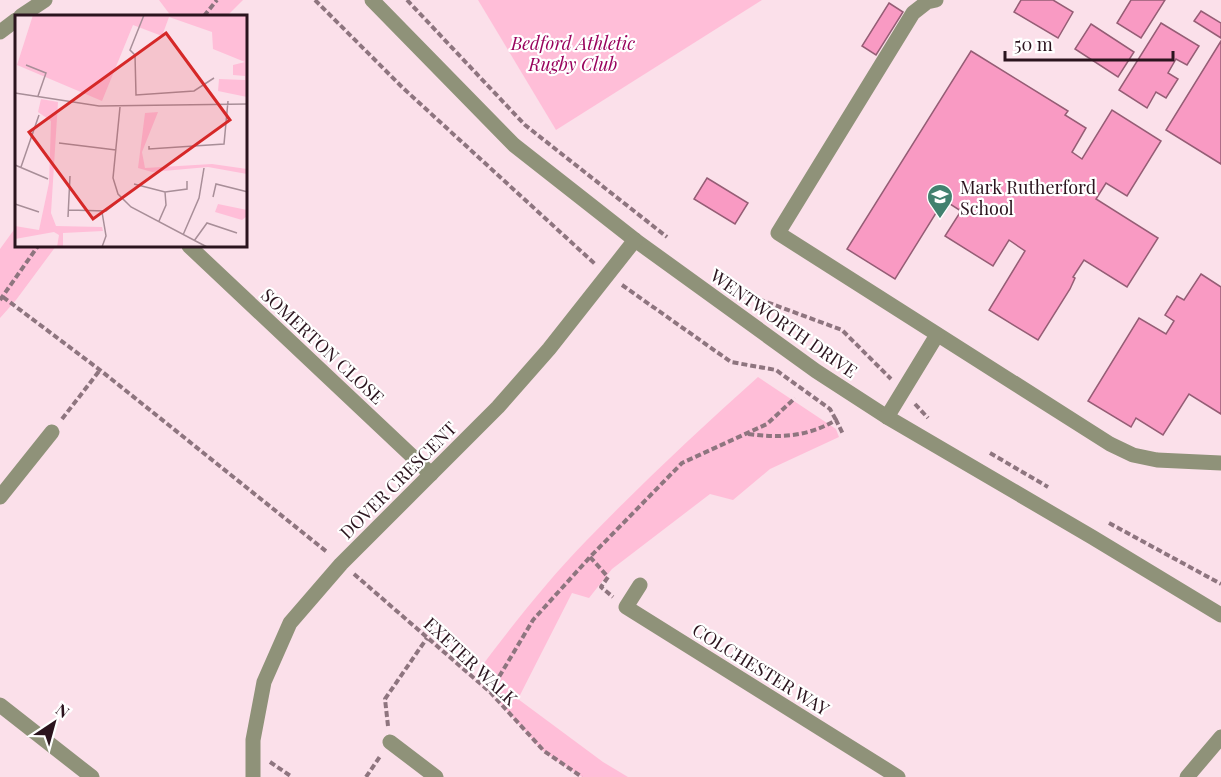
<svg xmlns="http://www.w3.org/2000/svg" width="1221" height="777" viewBox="0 0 1221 777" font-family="'Playfair Display',serif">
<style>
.green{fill:#ffbed8}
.building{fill:#f99ac3;stroke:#955d75;stroke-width:1.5}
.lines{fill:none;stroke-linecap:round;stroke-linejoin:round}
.path{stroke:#8e757f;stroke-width:4;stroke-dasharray:6 3;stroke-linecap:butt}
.minor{stroke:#8f9279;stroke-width:15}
.labels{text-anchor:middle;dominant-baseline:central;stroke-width:4.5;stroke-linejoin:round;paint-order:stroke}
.park-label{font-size:18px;font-style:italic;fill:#99035d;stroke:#fff}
.poi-label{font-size:18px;fill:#2b141e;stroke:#fff;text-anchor:start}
.street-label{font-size:18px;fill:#2b141e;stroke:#fff}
.inset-road{fill:none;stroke:#a88e98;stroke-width:1.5}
.view{fill:#d62828;fill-opacity:0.15;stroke:#d62828;stroke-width:3}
.inset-edge{fill:none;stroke:#2b141e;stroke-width:3}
</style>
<rect width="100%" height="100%" fill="#fbe0ea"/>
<!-- green -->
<g class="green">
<path d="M159 0H243L227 16H171Z"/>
<path d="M478 0H762L556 130Z"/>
<path d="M16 227V246H56L16 300 0 318V249Z"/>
<path d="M758 377 836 429 839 437 770 469 733 500 710 494 612 569 589 598 572 593 518 699 603 762 628 777H582L543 751 497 699 500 689 478 671C512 626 547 581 586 541 641 484 699 430 758 377Z"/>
</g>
<!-- building -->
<g class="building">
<path d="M1021 0H1053L1073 12 1058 38 1014 12Z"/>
<path d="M1131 0H1165L1141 38 1117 23Z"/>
<path d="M889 3 903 12 876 55 862 46Z"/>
<path d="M1201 11 1221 23V38L1194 21Z"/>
<path d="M1161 23 1199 46 1187 65 1176 59 1168 73 1178 79 1166 98 1156 92 1147 108 1119 90Z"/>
<path d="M1091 24 1134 52 1118 77 1075 49Z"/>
<path d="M1221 41V164L1166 130Z"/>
<path d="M971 51 1068 111 1065 115 1086 128 1072 152 1082 159 1112 110 1161 141 1127 196 1106 183 1096 199 1158 238 1127 287 1084 260 1073 277 1075 278 1070 289 1038 340 989 310 1025 251 1009 240 993 266 945 236 961 211 944 200 895 279 847 249Z"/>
<path d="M707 178 748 203 735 224 694 199Z"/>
<path d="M1201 274 1221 287V414L1189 394 1163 435 1136 418 1131 427 1088 401 1139 318 1166 334 1174 321 1165 315 1177 296 1184 300Z"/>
</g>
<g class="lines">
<!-- path -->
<g class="path">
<path d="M315 0 403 88 595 264"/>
<path d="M407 0 525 125 667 237"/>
<path d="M204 16 217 0"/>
<path d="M622 285 731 362 776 370 830 409 836 420"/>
<path d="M742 293 842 330 891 379"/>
<path d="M3 297 100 370 327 552"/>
<path d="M0 300 38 246"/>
<path d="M915 404 928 418"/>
<path d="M62 419 100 370"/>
<path d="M748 434C781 438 807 437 836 420L843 434"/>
<path d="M990 453 1048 487"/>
<path d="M1109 523 1221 584"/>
<path d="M590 557 608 577 601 587 613 597"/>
<path d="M354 574 490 692 544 751 582 777"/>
<path d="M490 692 533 620 590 557 682 463 767 424 795 398"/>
<path d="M388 726 385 699 427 638"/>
<path d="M270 762 292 777"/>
<path d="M366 777 381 755"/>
</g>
<!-- minor -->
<g class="minor">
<path d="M372 0 514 145 635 240 816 371 887 417 1092 537 1221 615"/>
<path d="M936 0 927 2 913 13 778 233 1110 444 1133 455 1157 460 1221 463"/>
<path d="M21 16 45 0"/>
<path d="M0 32 16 20"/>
<path d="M189 246 431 474"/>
<path d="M887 417 937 335"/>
<path d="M0 497 52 432"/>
<path d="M640 585 626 607 898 777"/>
<path d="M0 705 92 777"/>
<path d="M390 742 436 777"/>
<path d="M253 777V740L264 682 290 623 341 564 498 407 549 349 635 240"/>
<path d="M1187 777 1221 737"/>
</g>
</g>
<!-- icons -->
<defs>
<symbol id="school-pin" viewBox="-11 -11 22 30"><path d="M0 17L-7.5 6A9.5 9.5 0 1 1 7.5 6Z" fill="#42816f" stroke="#fff"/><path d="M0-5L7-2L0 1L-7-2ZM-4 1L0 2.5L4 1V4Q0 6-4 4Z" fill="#fff"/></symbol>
</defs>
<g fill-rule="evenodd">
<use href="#school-pin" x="925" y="182" width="30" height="40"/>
</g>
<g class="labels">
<!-- park labels -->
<g class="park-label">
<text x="573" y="43">Bedford Athletic<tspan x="573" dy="21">Rugby Club</tspan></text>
</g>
<!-- poi labels -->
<g class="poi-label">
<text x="960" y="187">Mark Rutherford<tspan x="960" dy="21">School</tspan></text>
</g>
<!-- street labels -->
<g class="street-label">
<text transform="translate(784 323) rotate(35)">WENTWORTH DRIVE</text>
<text transform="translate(323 346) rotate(43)">SOMERTON CLOSE</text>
<text transform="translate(398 480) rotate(-45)">DOVER CRESCENT</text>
<text transform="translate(471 661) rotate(43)">EXETER WALK</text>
<text transform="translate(761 669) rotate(32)">COLCHESTER WAY</text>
</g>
</g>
<!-- overview -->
<g transform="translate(15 15)">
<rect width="232" height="232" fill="#fbe0ea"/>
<path d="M18 0H232V82L203 76 204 64 230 65V61L218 60V50L230 47 198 34 197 17 154 2 147 21 118 10 87 86 2 50ZM26 84 43 87 36 198 41 211 87 212 88 216 48 218V232H42L44 220 39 217 0 224V211L24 215 34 168 36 106 23 97ZM143 97 127 137 130 153 197 149 232 154V159L193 152 137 157 123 153 130 98ZM203 189 232 195V201L227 205 200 197Z" fill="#ffbed8"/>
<path class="inset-road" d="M129 0 115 35 120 40 121 80 179 76 199 63M11 50 31 58 23 81M0 78 84 91 233 89M105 92 98 163 103 179 116 192 192 232M44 128 101 135M134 131V134L209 129 213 86M0 150 33 164M6 152 24 100M119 169 150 177 172 174V166M198 182 201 169 233 177M0 189 24 197M54 195 91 196 106 184M53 202 55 161M144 206 151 190 150 177M168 220 184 183 189 153M179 226 192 208 222 218M87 232 91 221 87 197"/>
<path class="view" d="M151 18 215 105 78 204 14 117Z"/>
<rect width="232" height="232" class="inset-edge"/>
</g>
<!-- north arrow -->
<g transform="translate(54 723) rotate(36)" stroke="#ffffff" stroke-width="4.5" paint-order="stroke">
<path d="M0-4.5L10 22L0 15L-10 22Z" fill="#2b141e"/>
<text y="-9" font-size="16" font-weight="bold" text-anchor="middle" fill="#2b141e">N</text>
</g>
<!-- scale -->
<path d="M1005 51v9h168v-9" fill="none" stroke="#2b141e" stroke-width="3"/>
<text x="1014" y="51" font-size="18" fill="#2b141e" stroke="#ffffff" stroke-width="4.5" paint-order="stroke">50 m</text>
</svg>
